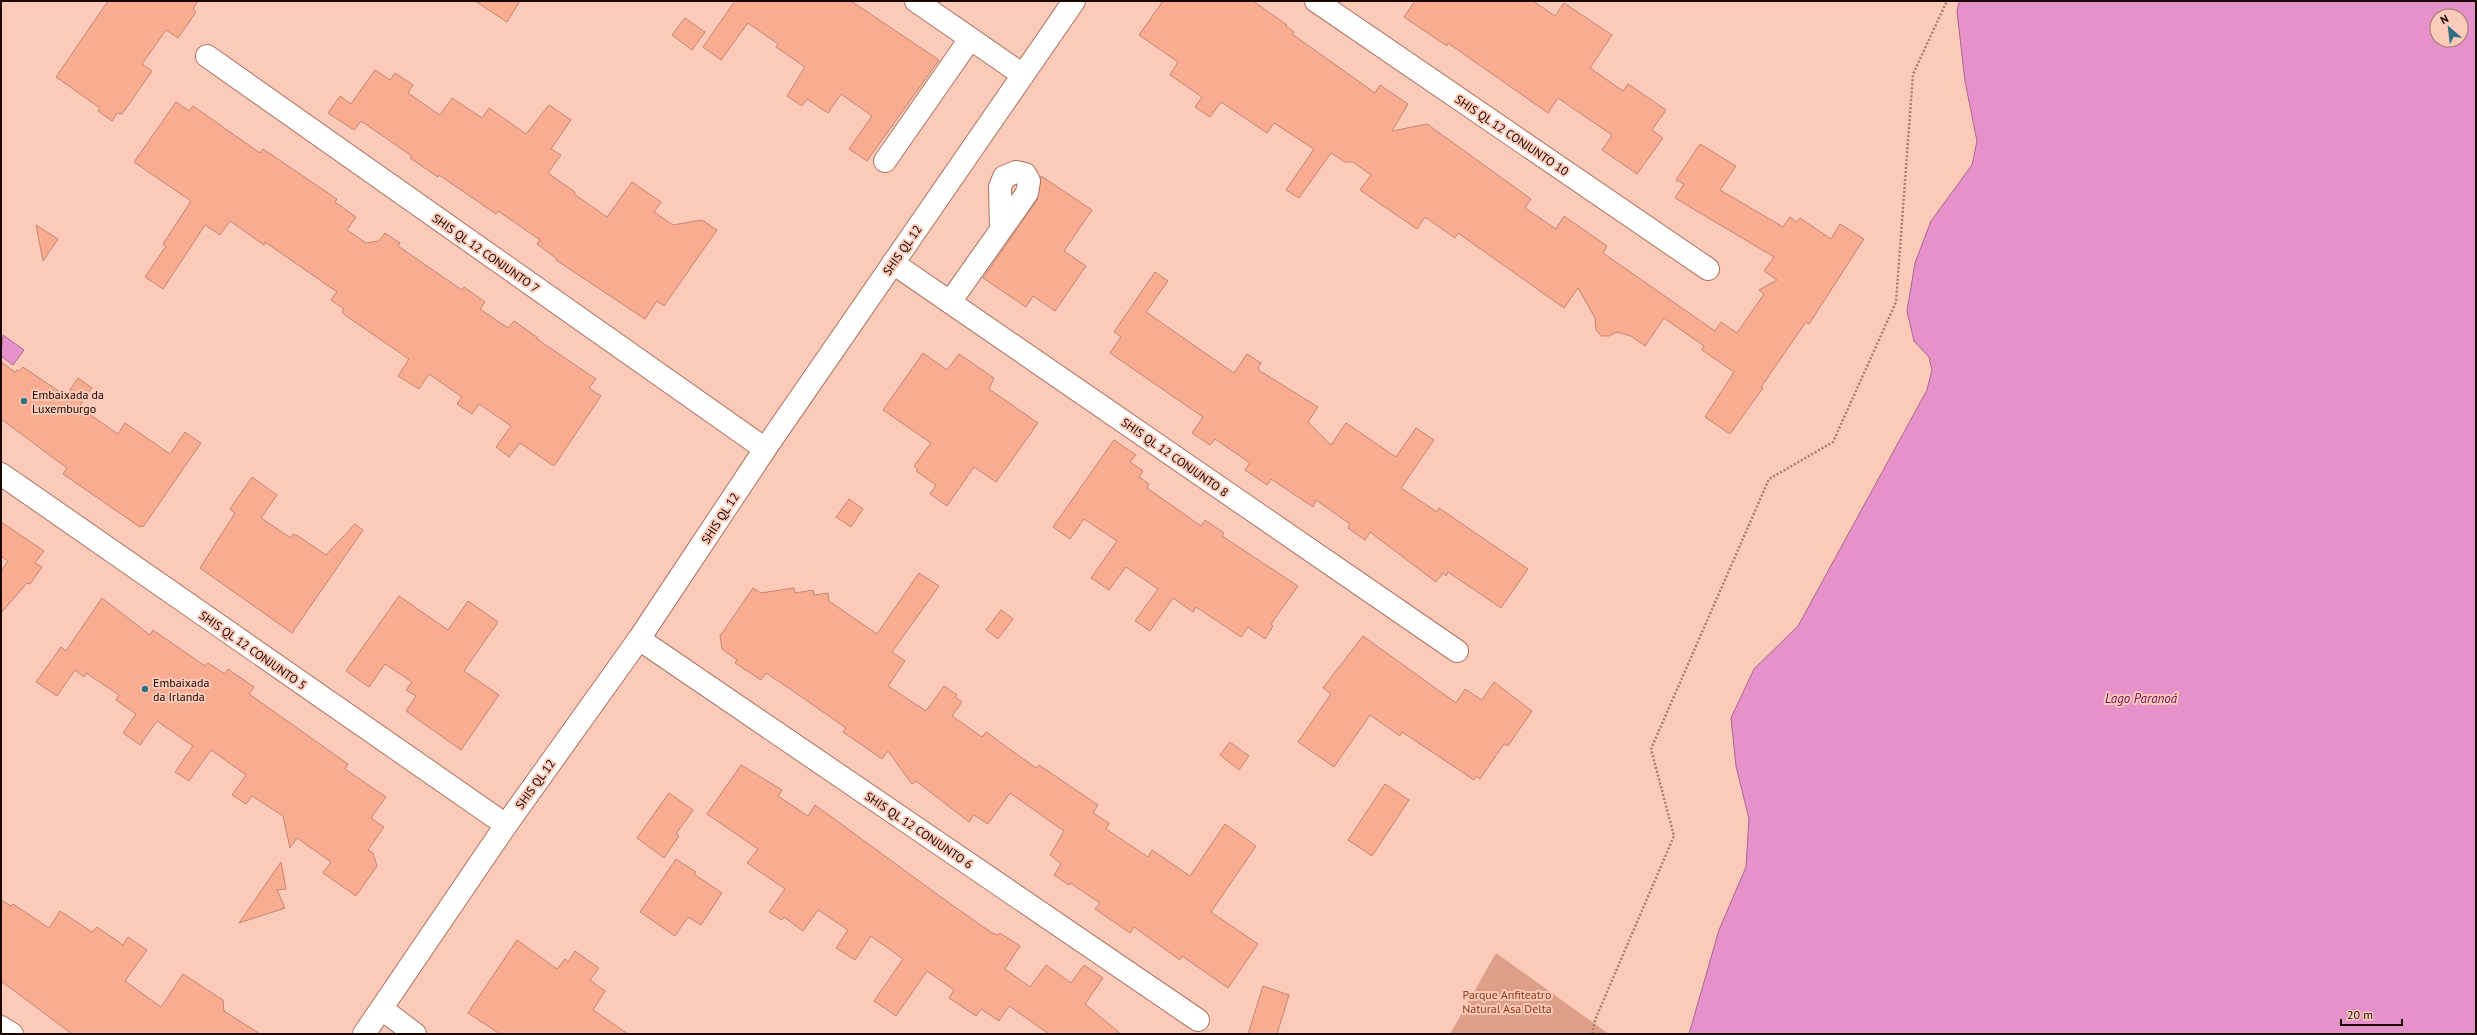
<svg xmlns="http://www.w3.org/2000/svg" width="2477" height="1035" viewBox="0 0 2477 1035" font-family="'PT Sans',sans-serif">
<style>
.green{fill:#de9f89}
.water{fill:#e691c9;stroke:#a9678d;fill-rule:evenodd}
.building{fill:#f9ac90;stroke:#c18773}
.lines{fill:none;stroke-linecap:round;stroke-linejoin:round}
.minor-casing{stroke:#ac7460;stroke-width:24}
.path{stroke:#a57f72;stroke-width:2.5;stroke-dasharray:2 2;stroke-linecap:butt}
.minor{stroke:#fff;stroke-width:22}
.poi-dot{fill:#307084;stroke:#fccab8;stroke-width:1.5}
.labels{text-anchor:middle;dominant-baseline:central;stroke-width:4;stroke-linejoin:round;paint-order:stroke}
.street-label{font-size:12px;fill:#1a0602;stroke:#fccab8}
.poi-label{font-size:12px;fill:#1a0602;stroke:#fccab8;text-anchor:start}
.park-label{font-size:12px;fill:#8c3917;stroke:#fccab8}
.water-label{font-size:13px;font-style:italic;fill:#730d5b;stroke:#fccab8}
</style>
<rect width="100%" height="100%" fill="#fccab8"/>
<!-- green -->
<path class="green" d="M1496 953 1609 1034H1450Z"/>
<!-- water -->
<g class="water">
<path d="M1959 1H2476V1034H1689L1719 930 1746 867 1749 819 1736 766 1731 718 1754 669 1798 626 1927 390 1932 370 1929 357 1914 341 1907 311 1915 263 1931 221 1972 165 1977 141 1965 81 1957 12ZM2437 16H2461V40H2437Z"/>
<path d="M3 335 24 350 13 365 1 356Z"/>
</g>
<!-- building -->
<g class="building">
<path d="M108 1H198L193 9 196 12 178 38 166 30 142 64 152 71 122 114 117 113 112 121 98 111 100 108 56 77Z"/>
<path d="M475 1H520L507 22Z"/>
<path d="M735 1H851L939 60 867 161 849 149 872 116 841 94 828 113 807 99 802 106 787 96 805 67 776 47 778 44 748 23 721 60 703 47Z"/>
<path d="M1163 1H1253L1287 25 1286 26 1294 32 1292 34 1375 93 1380 85 1408 104 1392 131 1427 124 1531 199 1525 208 1556 229 1564 216 1607 246 1603 253 1715 331 1721 322 1737 333 1764 294 1759 290 1777 280 1764 271 1774 257 1675 198 1684 184 1676 180 1700 144 1736 166 1720 190 1783 227 1790 217 1797 222 1800 218 1831 239 1840 224 1864 239 1809 324 1806 322 1761 387 1763 388 1730 434 1705 417 1734 372 1702 350 1704 346 1664 318 1645 346 1631 336 1617 332 1609 336H1601L1596 330 1595 318 1578 288 1564 308 1458 233 1455 238 1425 217 1417 229 1360 190 1371 175 1353 162H1345L1331 153 1299 198 1286 190 1314 149 1274 123 1267 133 1221 102 1210 117 1195 107 1202 97 1170 75 1178 62 1139 35Z"/>
<path d="M1415 1H1533L1555 16 1564 3 1612 35 1590 68 1623 91 1628 84 1666 110 1652 130 1663 138 1637 174 1602 150 1612 135 1558 98 1548 113 1448 43 1447 46 1404 17Z"/>
<path d="M685 18 705 32 692 50 672 35Z"/>
<path d="M375 70 390 80 395 73 413 85 408 93 440 115 452 98 482 118 489 108 526 134 549 105 571 120 551 149 561 155 548 173 575 192 574 194 607 217 632 182 661 202 654 212 673 225 702 220 717 230 664 306 657 301 645 319 556 260 557 259 537 244 540 240 498 211 496 214 439 175 438 177 410 158 412 156 361 121 354 130 328 113 340 96 351 104Z"/>
<path d="M176 102 189 111 193 106 260 153 263 149 337 199 335 202 356 217 347 230 366 243 379 241 385 233 400 243 398 246 462 290 464 287 485 302 480 309 508 328 514 321 538 338 537 339 596 379 589 388 601 396 554 466 520 443 509 457 496 447 511 426 479 404 472 414 457 404 462 397 429 374 419 389 398 376 409 359 346 316 342 312 344 309 331 300 337 292 265 242 264 245 230 221 220 235 205 225 163 289 145 277 166 246 163 244 191 201 134 162Z"/>
<path d="M1041 176 1092 210 1064 251 1086 266 1055 311 1033 296 1026 307 983 278 1037 200Z"/>
<path d="M36 225 58 239 43 261Z"/>
<path d="M1155 272 1168 281 1146 312 1234 373 1247 354 1261 363 1258 368 1260 371 1318 407 1308 422 1331 445 1346 423 1396 457 1416 428 1434 440 1401 488 1437 512 1439 508 1528 569 1501 608 1448 572 1446 576 1443 573 1436 582 1370 532 1365 540 1348 528 1350 524 1316 500 1313 507 1271 479 1267 485 1245 470 1250 463 1215 439 1210 445 1192 433 1203 417 1110 353 1121 337 1114 332Z"/>
<path d="M923 353 947 370 959 354 994 378 989 389 1038 423 996 482 974 467 947 506 930 494 936 485 916 471 918 469 914 466 931 443 883 410Z"/>
<path d="M1 362 15 372 17 370 19 371 23 367 66 396 78 378 92 388 79 407 118 434 125 423 170 454 185 432 201 443 143 527 141 525 140 527 63 474 67 468 1 419Z"/>
<path d="M1114 440 1136 455 1130 462 1143 471 1139 477 1149 484 1147 488 1201 526 1205 520 1224 533 1222 536 1298 586 1271 624 1273 626 1265 639 1248 627 1241 637 1196 607 1193 612 1173 598 1150 631 1135 621 1158 589 1126 567 1109 590 1091 578 1117 541 1084 519 1070 539 1053 527Z"/>
<path d="M252 477 277 495 261 518 291 538 293 534 298 536 326 555 355 524 363 530 292 633 200 568 235 513 230 509Z"/>
<path d="M849 499 863 509 851 527 836 517Z"/>
<path d="M1 522 44 551 35 563 42 567 30 584 27 583 1 613V571L8 561 1 556Z"/>
<path d="M919 573 939 586 892 652 905 661 888 686 926 711 944 686 957 695 955 697 962 702 952 716 982 737 986 732 1036 768 1039 765 1098 805 1093 813 1109 823 1106 829 1148 857 1152 850 1190 876 1225 824 1256 846 1211 912 1258 944 1228 988 1182 956 1180 960 1134 927 1130 933 1095 909 1100 903 1070 883 1069 885 1054 875 1061 864 1050 855 1064 831 1010 793 988 824 974 815 969 822 916 781 912 784 888 751 882 759 843 732 846 728 793 691 766 673 761 680 735 663 737 660 722 649 720 636 753 588 761 593 794 588 795 593 813 590 814 595 828 593 829 601 877 634Z"/>
<path d="M399 596 448 630 468 601 498 622 464 671 499 695 461 750 406 711 416 696 406 690 412 682 385 664 369 687 346 671Z"/>
<path d="M102 598 150 635 153 630 205 666 208 663 225 674 228 669 254 687 249 694 348 764 345 769 386 797 371 818 384 827 368 850 373 853 377 866 356 896 323 873 331 862 297 838 290 848 283 816 252 796 246 804 232 795 246 775 211 750 189 781 175 772 193 746 157 721 140 745 123 733 136 714 116 700 119 695 86 673 84 677 75 670 57 696 36 682 61 647 66 651Z"/>
<path d="M1001 610 1013 619 998 639 986 630Z"/>
<path d="M1363 636 1456 703 1465 689 1482 700 1494 682 1532 711 1508 746 1504 744 1480 779 1476 776 1474 780 1402 732 1400 736 1370 715 1334 767 1298 742 1331 694 1323 688Z"/>
<path d="M1230 742 1249 756 1239 770 1220 755Z"/>
<path d="M741 765 782 790 778 796 808 816 815 805 952 905 992 933 998 935 1000 933 1020 946 1005 969 1030 987 1046 965 1071 983 1084 965 1103 978 1085 1004 1121 1034H1049L1009 1006 999 1021 981 1009 976 1016 949 998 954 990 927 971 896 1016 874 1001 903 959 871 936 855 960 836 948 848 930 818 910 803 931 784 917 782 920 769 912 785 889 747 863 758 849 707 814Z"/>
<path d="M1385 784 1409 800 1372 856 1348 840Z"/>
<path d="M669 793 693 810 676 834 679 836 664 858 637 838Z"/>
<path d="M676 859 696 872 694 874 722 893 701 925 688 917 675 936 640 912Z"/>
<path d="M281 862 286 889 277 890 285 908 239 923Z"/>
<path d="M1 900 11 906 13 904 49 928 60 911 92 932 97 927 123 945 128 937 147 950 125 981 161 1007 183 974 223 1000 224 1011 260 1034H72L1 981Z"/>
<path d="M517 940 557 969 565 959 568 962 575 951 599 968 590 980 605 991 593 1010 628 1034H500L468 1013Z"/>
<path d="M1263 986 1289 995 1277 1034H1248Z"/>
</g>
<g class="lines">
<defs>
<g id="minor">
<path d="M916 1 1023 75"/>
<path d="M1316 1 1708 269"/>
<path d="M207 56 765 449"/>
<path d="M885 161 970 39"/>
<path d="M893 263 1457 651"/>
<path d="M950 302 1027 193 1029 181 1025 174 1016 172 1004 177 1000 187 1001 229"/>
<path d="M1 474 506 825"/>
<path d="M639 639 1198 1020"/>
<path d="M382 1009 415 1034"/>
<path d="M1 1027 12 1034"/>
<path d="M364 1034 506 825 639 639 765 449 1074 1"/>
</g>
</defs>
<!-- minor casing -->
<use href="#minor" class="minor-casing"/>
<!-- path -->
<path class="path" d="M1592 1034 1595 1020 1674 836 1651 749 1769 479 1833 442 1896 302 1913 74 1947 1"/>
<!-- minor -->
<use href="#minor" class="minor"/>
</g>
<!-- markers -->
<g class="poi-dot">
<circle cx="24" cy="401" r="4"/>
<circle cx="145" cy="689" r="4"/>
</g>
<g class="labels">
<!-- street labels -->
<g class="street-label">
<text transform="translate(1512 135) rotate(34)">SHIS QL 12 CONJUNTO 10</text>
<text transform="translate(902 250) rotate(-55)">SHIS QL 12</text>
<text transform="translate(486 253) rotate(35)">SHIS QL 12 CONJUNTO 7</text>
<text transform="translate(1175 457) rotate(35)">SHIS QL 12 CONJUNTO 8</text>
<text transform="translate(720 518) rotate(-57)">SHIS QL 12</text>
<text transform="translate(253 650) rotate(35)">SHIS QL 12 CONJUNTO 5</text>
<text transform="translate(535 784) rotate(-54)">SHIS QL 12</text>
<text transform="translate(919 830) rotate(34)">SHIS QL 12 CONJUNTO 6</text>
</g>
<!-- poi labels -->
<g class="poi-label">
<text x="32" y="394">Embaixada da<tspan x="32" dy="14">Luxemburgo</tspan></text>
<text x="153" y="682">Embaixada<tspan x="153" dy="14">da Irlanda</tspan></text>
</g>
<!-- park labels -->
<g class="park-label">
<text x="1507" y="994">Parque Anfiteatro<tspan x="1507" dy="14">Natural Asa Delta</tspan></text>
</g>
<!-- water labels -->
<g class="water-label">
<text x="2141" y="698">Lago Paranoá</text>
</g>
</g>
<!-- border -->
<rect width="2477" height="1035" fill="none" stroke="#1a0602" stroke-width="4"/>
<!-- north arrow -->
<g transform="translate(2449 28) rotate(332)"><circle r="19" fill="#fccab8" stroke="#a27c6f"/>
<path d="M0-3L7 15L0 10L-7 15Z" fill="#307084"/>
<text y="-6" font-size="11" font-weight="bold" text-anchor="middle" fill="#1a0602">N</text>
</g>
<!-- scale -->
<path d="M2341 1019v6h61v-6" fill="none" stroke="#1a0602" stroke-width="2"/>
<text x="2347" y="1019" font-size="12" fill="#1a0602" stroke="#fccab8" stroke-width="3" paint-order="stroke">20 m</text>
</svg>
